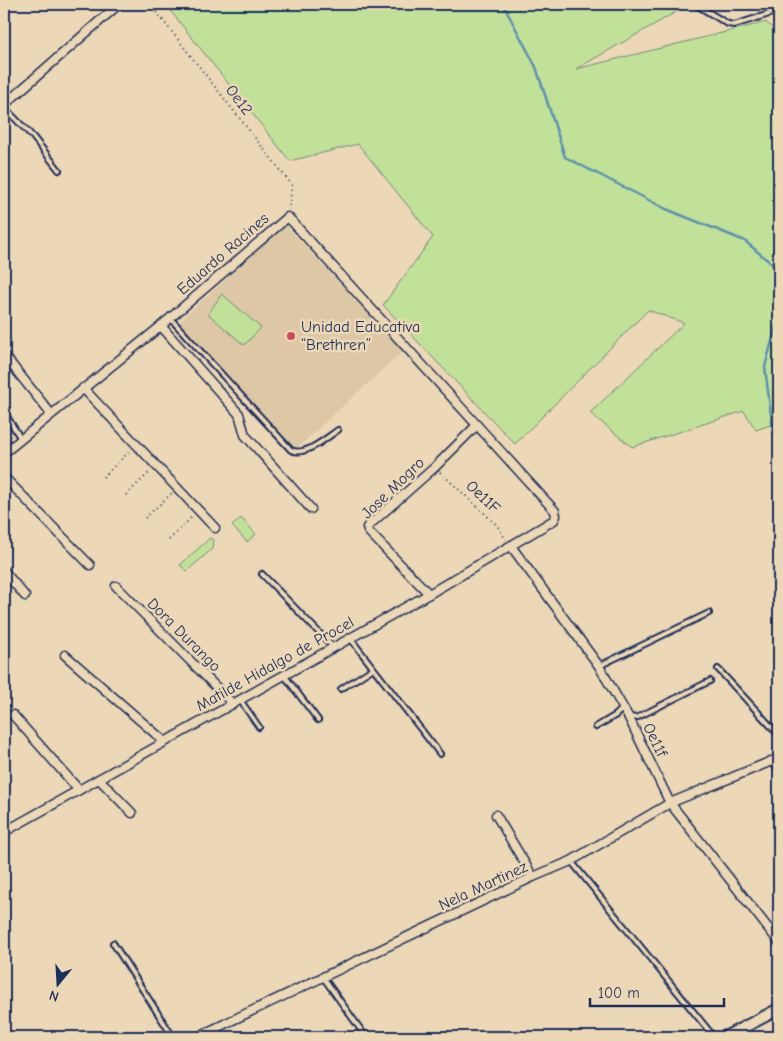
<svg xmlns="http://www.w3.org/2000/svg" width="783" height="1041" viewBox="0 0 783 1041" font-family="'Comic Neue',sans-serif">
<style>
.built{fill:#ddc7a5}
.green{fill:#c1e199;stroke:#6e887c}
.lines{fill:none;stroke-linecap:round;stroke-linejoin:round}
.stream{stroke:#5c92b0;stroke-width:2.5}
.service-casing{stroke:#1b2f5e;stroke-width:8}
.minor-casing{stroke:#1b2f5e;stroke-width:11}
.tertiary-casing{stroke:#1b2f5e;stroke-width:14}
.path{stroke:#1b2f5e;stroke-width:2;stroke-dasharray:1 4;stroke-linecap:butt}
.service{stroke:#ecd7b6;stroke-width:4}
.minor{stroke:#ecd7b6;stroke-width:8}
.tertiary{stroke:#ecd7b6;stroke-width:10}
.poi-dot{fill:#d1495b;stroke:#ecd7b6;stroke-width:2}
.labels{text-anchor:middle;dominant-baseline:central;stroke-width:5;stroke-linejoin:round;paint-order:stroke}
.street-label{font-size:16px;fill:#1b2f5e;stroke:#ecd7b6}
.poi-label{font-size:16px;fill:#1b2f5e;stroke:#ecd7b6;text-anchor:start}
</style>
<rect width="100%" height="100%" fill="#ecd7b6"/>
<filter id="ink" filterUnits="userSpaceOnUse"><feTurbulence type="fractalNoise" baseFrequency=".02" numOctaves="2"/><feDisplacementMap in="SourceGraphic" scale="10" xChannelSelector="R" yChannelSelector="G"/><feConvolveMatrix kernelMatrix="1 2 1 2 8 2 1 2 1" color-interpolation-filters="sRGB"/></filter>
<g filter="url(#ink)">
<!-- built -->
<path class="built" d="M285 224 403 351 296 449 179 322Z"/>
<!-- green -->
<g class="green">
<path d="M165 4H690L576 69 766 22 779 34V422L756 430 744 411 632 447 590 413 684 323 648 310 515 444 383 305 433 237 358 144 290 161Z"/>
<path d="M222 294 261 328 244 345 208 314Z"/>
<path d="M241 518 256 534 247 542 232 526Z"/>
<path d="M210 538 213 540 212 549 187 571 180 565Z"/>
</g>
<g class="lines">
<!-- stream -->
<g class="stream">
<path d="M504 4V6L536 67 565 157 666 209 745 241 779 270"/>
<path d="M779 315 765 367 773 431 779 449"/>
</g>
<defs>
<g id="service">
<path d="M698 6 728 24 734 25 779 11"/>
<path d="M4 107 33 137 59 170"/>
<path d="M170 318 291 450C305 457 326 438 338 430"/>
<path d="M4 412 21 439"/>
<path d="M262 574 333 647"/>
<path d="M350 638 440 754"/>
<path d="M599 666 709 613"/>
<path d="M718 669 779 735"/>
<path d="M284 675 318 720"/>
<path d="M341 689 372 669"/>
<path d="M240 700 259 727"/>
<path d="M629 718 638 717 710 681"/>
<path d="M596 727 616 715 623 708"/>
<path d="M771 762 779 770"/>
<path d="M571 861 714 1037"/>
<path d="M113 943 173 1037"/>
<path d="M323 977 366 1037"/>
</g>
<g id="minor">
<path d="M4 105 119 4"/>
<path d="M161 326 239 414 245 435 311 509"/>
<path d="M4 355 51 414"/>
<path d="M83 388 215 528"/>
<path d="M4 453 161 326 288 217 555 511 556 516 554 520 429 594 4 832"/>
<path d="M4 477 90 565"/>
<path d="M511 546 599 666 629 718 670 803 779 942"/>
<path d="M4 571 25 596"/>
<path d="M116 586 233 704"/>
<path d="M429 594 368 531 367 527 435 467 477 425"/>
<path d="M65 655 165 742"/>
<path d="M13 715 79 790"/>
<path d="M99 779 132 813"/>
<path d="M496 815 533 877"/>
<path d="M197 1037 533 877 571 861 670 803 779 758"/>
</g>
<path id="tertiary" d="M725 1037 779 1009"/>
</defs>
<!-- service casing -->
<use href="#service" class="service-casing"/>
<!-- minor casing -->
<use href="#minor" class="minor-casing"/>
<!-- tertiary casing -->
<use href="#tertiary" class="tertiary-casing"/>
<!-- path -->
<g class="path">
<path d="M150 4 292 185 289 210"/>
<path d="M440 472 497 525 506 540"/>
<path d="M103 477 131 450"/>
<path d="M126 495 151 471"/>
<path d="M145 518 172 493"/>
<path d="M169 540 193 516"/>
</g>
<!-- service -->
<use href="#service" class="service"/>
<!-- minor -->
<use href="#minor" class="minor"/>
<!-- tertiary -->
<use href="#tertiary" class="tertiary"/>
</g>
</g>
<!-- markers -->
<circle class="poi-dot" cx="291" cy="336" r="5"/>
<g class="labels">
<!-- street labels -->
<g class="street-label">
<text transform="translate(239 100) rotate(52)">Oe12</text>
<text transform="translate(223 254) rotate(-41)">Eduardo Racines</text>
<text transform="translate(393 488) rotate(-44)">Jose Mogro</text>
<text transform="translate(483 497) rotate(43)">Oe11F</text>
<text transform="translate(184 635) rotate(45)">Dora Durango</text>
<text transform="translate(275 664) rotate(-29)">Matilde Hidalgo de Procel</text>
<text transform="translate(655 740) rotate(64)">Oe11f</text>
<text transform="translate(483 886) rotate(-25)">Nela Martinez</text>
</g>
<!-- poi labels -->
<g class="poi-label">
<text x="301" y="327">Unidad Educativa<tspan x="301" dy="18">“Brethren”</tspan></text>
</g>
</g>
<!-- margin -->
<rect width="783" height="1041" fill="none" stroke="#ecd7b6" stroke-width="20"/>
<rect x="10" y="10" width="763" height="1021" fill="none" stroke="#1b2f5e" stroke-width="2" filter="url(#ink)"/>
<!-- north arrow -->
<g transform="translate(58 984) rotate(198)" stroke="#ecd7b6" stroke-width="4" paint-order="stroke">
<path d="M0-4L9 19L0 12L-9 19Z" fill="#1b2f5e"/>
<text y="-8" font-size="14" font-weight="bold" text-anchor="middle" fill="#1b2f5e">N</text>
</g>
<!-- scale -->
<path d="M590 998v8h134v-8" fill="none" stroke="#1b2f5e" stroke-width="2.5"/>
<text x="598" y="998" font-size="15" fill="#1b2f5e" stroke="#ecd7b6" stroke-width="4" paint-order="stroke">100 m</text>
</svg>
